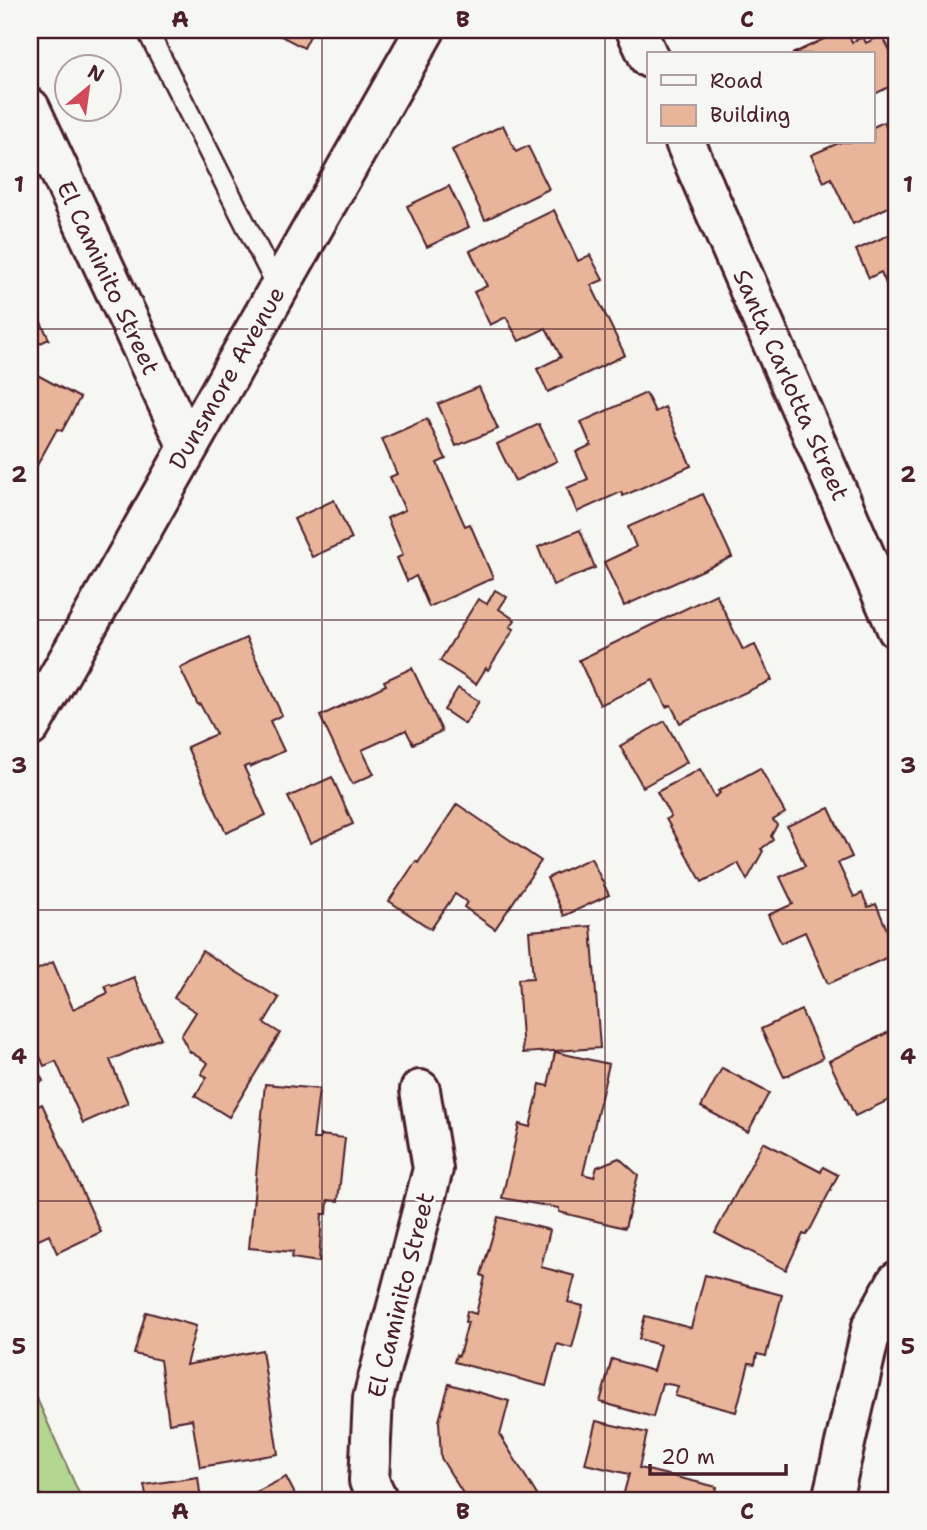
<svg xmlns="http://www.w3.org/2000/svg" width="927" height="1530" viewBox="0 0 927 1530" font-family="'Shantell Sans',sans-serif">
<style>
.green{fill:#b3d690;stroke:#7e7a5e;stroke-width:2}
.building{fill:#e8b59a;stroke:#4a1f2b;stroke-width:2}
.lines{fill:none;stroke-linecap:round;stroke-linejoin:round}
.lane-casing{stroke:#4a1f2b;stroke-width:24}
.street-casing{stroke:#4a1f2b;stroke-width:44}
.secondary-casing{stroke:#4a1f2b;stroke-width:44}
.path{stroke:#4a1f2b;stroke-width:4.5;stroke-dasharray:5 5;stroke-linecap:butt}
.lane{stroke:#f6f6f2;stroke-width:19}
.street{stroke:#f6f6f2;stroke-width:38}
.secondary{stroke:#f6f6f2;stroke-width:38}
.grid{fill:none;stroke:#4a1f2b;stroke-width:2;stroke-opacity:0.55}
.labels{text-anchor:middle;dominant-baseline:central;stroke-width:5;stroke-linejoin:round;paint-order:stroke}
.street-label{font-size:24px;fill:#4a1f2b;stroke:#f6f6f2}
.neatline{fill:none;stroke:#4a1f2b;stroke-width:2.5}
.grid-label{font-size:23px;text-anchor:middle;font-weight:bold;fill:#4a1f2b}
</style>
<rect width="100%" height="100%" fill="#f6f6f2"/>
<filter id="ink" filterUnits="userSpaceOnUse"><feTurbulence type="fractalNoise" baseFrequency=".0143" numOctaves="2"/><feDisplacementMap in="SourceGraphic" scale="14" xChannelSelector="R" yChannelSelector="G"/><feConvolveMatrix kernelMatrix="1 2 1 2 8 2 1 2 1" color-interpolation-filters="sRGB"/></filter>
<g filter="url(#ink)">
<!-- green -->
<path class="green" d="M30 1383 82 1500H30Z"/>
<!-- building -->
<g class="building">
<path d="M277 30H313L304 48 275 33Z"/>
<path d="M843 30H846L852 42 863 37 866 43 882 35 892 54 897 52V83L873 95V54H792Z"/>
<path d="M884 122 891 139 897 137V203L853 224 831 178 824 182 811 155 841 142H873V127Z"/>
<path d="M503 125 516 152 528 146 549 189 485 220 452 150Z"/>
<path d="M449 186 469 227 427 247 407 206Z"/>
<path d="M554 210 578 261 590 255 603 280 591 285 625 355 548 392 537 369 561 357 546 328 519 341 506 317 490 325 474 292 487 286 470 251Z"/>
<path d="M897 231V309L881 272 869 278 856 250Z"/>
<path d="M30 299 49 339 30 348Z"/>
<path d="M30 371 80 398 62 431 57 429 30 478Z"/>
<path d="M479 387 498 429 456 446 438 404Z"/>
<path d="M646 393 655 412 665 407 691 466 623 496 621 492 577 512 567 488 588 479 576 452 591 445 581 422Z"/>
<path d="M427 419 446 459 437 463 465 526 470 524 493 578 429 607 416 576 407 581 397 558 403 555 387 518 405 510 390 477 397 474 382 439Z"/>
<path d="M539 424 557 461 515 481 497 444Z"/>
<path d="M703 494 732 557 624 606 604 562 636 547 628 527Z"/>
<path d="M334 500 352 539 312 557 294 519Z"/>
<path d="M580 530 595 568 553 585 538 547Z"/>
<path d="M495 590 507 597 499 609 515 620 510 627 514 629 488 670 486 668 476 684 440 661 478 599 487 604Z"/>
<path d="M716 594 743 650 755 645 772 680 680 723 671 705 666 707 653 680 600 705 579 660Z"/>
<path d="M246 638 282 715 270 721 284 751 250 767 249 765 244 767 266 815 226 833 187 747 216 734 200 704 198 705 180 668Z"/>
<path d="M412 668 442 731 413 744 406 730 362 750 374 774 352 784 320 716 386 685 384 681Z"/>
<path d="M458 688 479 701 465 724 444 710Z"/>
<path d="M665 721 687 762 643 787 620 746Z"/>
<path d="M760 768 785 813 773 820 777 825 771 836 773 840 761 849 763 851 747 880 738 863 702 882 666 819 671 817 657 792 700 769 715 797 720 793 718 791Z"/>
<path d="M332 777 353 824 310 843 288 797Z"/>
<path d="M457 804 541 861 495 929 464 907 467 902 455 894 431 929 389 901 416 861 418 863Z"/>
<path d="M829 808 852 857 838 863 854 897 862 893 868 907 876 904 897 953 828 984 805 932 781 943 768 915 793 904 780 877 805 866 787 826Z"/>
<path d="M591 858 609 895 564 916 547 878Z"/>
<path d="M591 926 600 1048 523 1053 518 979 533 978 529 931Z"/>
<path d="M202 951 279 998 264 1023 280 1033 229 1117 195 1096 207 1077 201 1074 208 1063 189 1051 181 1036 196 1012 174 998Z"/>
<path d="M53 962 73 1009 108 993 105 986 110 984 112 986 134 977 161 1038 110 1060 128 1103 83 1123 56 1061 44 1066 30 1033V973Z"/>
<path d="M801 1010 823 1058 784 1077 761 1029Z"/>
<path d="M897 1028V1107L893 1098 855 1116 829 1061Z"/>
<path d="M555 1052 609 1064 583 1174 594 1177 597 1167 619 1158 638 1175 625 1228 559 1212V1208L502 1198 519 1124 530 1127 540 1084 548 1086Z"/>
<path d="M30 1054 43 1081 30 1087Z"/>
<path d="M722 1068 769 1093 748 1132 701 1107Z"/>
<path d="M265 1084 319 1089 313 1139H320V1135L345 1138 338 1201 328 1200 327 1214H322L319 1262 292 1258 293 1252 249 1248Z"/>
<path d="M42 1104 101 1232 57 1253 49 1235 30 1244V1110Z"/>
<path d="M763 1142 821 1172 823 1167 838 1175 810 1230 806 1235 803 1234 786 1270 715 1233Z"/>
<path d="M498 1217 550 1230 541 1267 575 1276 568 1302 583 1306 572 1348 557 1344 546 1386 454 1362 456 1355 459 1356 468 1322H465L467 1311 476 1314 485 1277 481 1275Z"/>
<path d="M705 1275 782 1295 766 1356 757 1354 755 1364 749 1363 736 1412 675 1396 678 1386 662 1383 653 1417 600 1402 612 1359 653 1371 660 1345 639 1339 645 1316 691 1328Z"/>
<path d="M146 1312 196 1326 186 1365 262 1350 278 1454 200 1467 192 1419 169 1423 160 1360 134 1354Z"/>
<path d="M449 1384 509 1401 500 1435 540 1500H467L441 1458 439 1421Z"/>
<path d="M596 1421 647 1433 639 1468 717 1487 714 1500H622L629 1474 585 1464Z"/>
<path d="M198 1477 201 1500H147L144 1485Z"/>
<path d="M286 1477 298 1500H240Z"/>
</g>
<g class="lines">
<defs>
<path id="lane" d="M147 30 278 288"/>
<g id="street">
<path d="M30 108 188 447"/>
<path d="M378 1500 369 1481 373 1398 433 1169 420 1090"/>
<path d="M832 1500 872 1326 897 1281"/>
</g>
<g id="secondary">
<path d="M636 30 649 58"/>
<path d="M685 142 897 629"/>
<path d="M30 727 425 30"/>
</g>
</defs>
<!-- lane casing -->
<use href="#lane" class="lane-casing"/>
<!-- street casing -->
<use href="#street" class="street-casing"/>
<!-- secondary casing -->
<use href="#secondary" class="secondary-casing"/>
<!-- path -->
<path class="path" d="M30 1488 45 1500"/>
<!-- lane -->
<use href="#lane" class="lane"/>
<!-- street -->
<use href="#street" class="street"/>
<!-- secondary -->
<use href="#secondary" class="secondary"/>
</g>
</g>
<!-- grid -->
<path class="grid" d="M322 30V1500M605 30V1500M30 329H897M30 620H897M30 910H897M30 1201H897"/>
<g class="labels">
<!-- street labels -->
<g class="street-label">
<text transform="translate(108 278) rotate(65)">El Caminito Street</text>
<text transform="translate(227 378) rotate(-60)">Dunsmore Avenue</text>
<text transform="translate(791 385) rotate(66)">Santa Carlotta Street</text>
<text transform="translate(401 1295) rotate(-76)">El Caminito Street</text>
</g>
</g>
<!-- margin -->
<rect width="927" height="1530" fill="none" stroke="#f6f6f2" stroke-width="77"/>
<!-- legend -->
<rect x="647" y="52" width="228" height="91" fill="#f6f6f2" stroke="#b1a0a2" stroke-width="2"/>
<rect x="661" y="75" width="35" height="10" fill="#f6f6f2" stroke="#b1a0a2" stroke-width="2"/>
<text x="710" y="88" font-size="21" fill="#4a1f2b">Road</text>
<rect x="661" y="105" width="35" height="21" fill="#e8b59a" stroke="#b1a0a2" stroke-width="2"/>
<text x="710" y="122" font-size="21" fill="#4a1f2b">Building</text>
<!-- north arrow -->
<g transform="translate(88 88) rotate(29)"><circle r="33" fill="#f6f6f2" stroke="#b1a0a2" stroke-width="2"/>
<path d="M0-5L12 26L0 18L-12 26Z" fill="#d1495b"/>
<text y="-10" font-size="19" font-weight="bold" text-anchor="middle" fill="#4a1f2b">N</text>
</g>
<!-- scale -->
<path d="M650 1464v10h136v-10" fill="none" stroke="#4a1f2b" stroke-width="3.5"/>
<text x="661" y="1464" font-size="21" fill="#4a1f2b" stroke="#f6f6f2" stroke-width="5" paint-order="stroke">20 m</text>
<rect x="38" y="38" width="850" height="1454" class="neatline"/>
<g class="grid-label">
<text x="180" y="27">A</text>
<text x="463" y="27">B</text>
<text x="747" y="27">C</text>
<text x="19" y="192">1</text>
<text x="908" y="192">1</text>
<text x="19" y="482">2</text>
<text x="908" y="482">2</text>
<text x="19" y="773">3</text>
<text x="908" y="773">3</text>
<text x="19" y="1064">4</text>
<text x="908" y="1064">4</text>
<text x="19" y="1354">5</text>
<text x="908" y="1354">5</text>
<text x="180" y="1519">A</text>
<text x="463" y="1519">B</text>
<text x="747" y="1519">C</text>
</g>
</svg>
